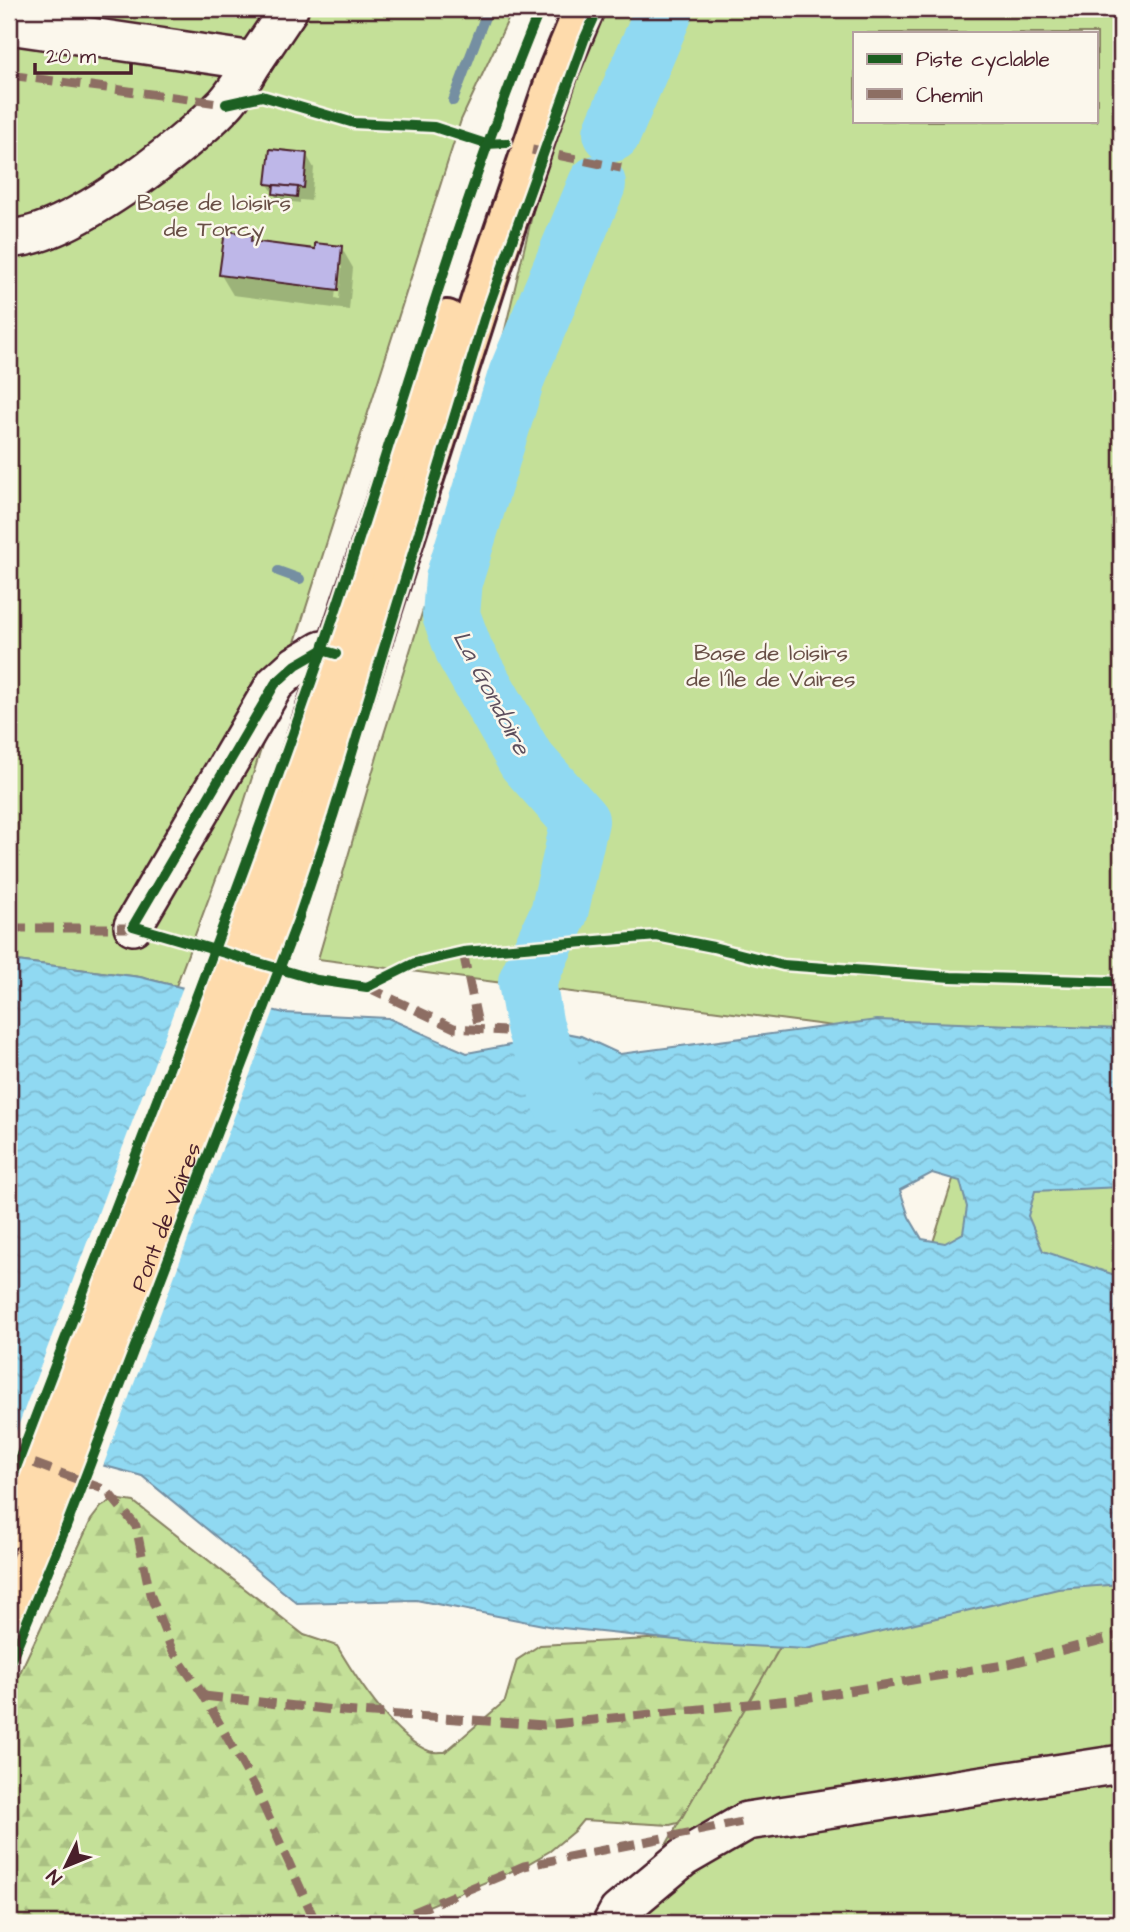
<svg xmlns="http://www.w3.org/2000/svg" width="1130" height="1932" viewBox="0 0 1130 1932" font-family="'Architects Daughter',sans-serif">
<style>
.forest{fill:url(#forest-firs);stroke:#878062;stroke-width:2}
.green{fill:#c4e098;stroke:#878062;stroke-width:2;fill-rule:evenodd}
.water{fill:url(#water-waves);stroke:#748fa2;stroke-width:2;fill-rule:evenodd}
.pier{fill:#fbf7ec}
.shadow{fill:#0003;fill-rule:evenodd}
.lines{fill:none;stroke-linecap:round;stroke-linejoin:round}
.stream{stroke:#748fa2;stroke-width:10}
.river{stroke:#90d9f2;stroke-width:58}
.building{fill:#beb7e8;stroke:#4a1f2b;stroke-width:2}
.minor-casing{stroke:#4a1f2b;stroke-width:42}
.major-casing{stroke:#4a1f2b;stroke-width:44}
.path{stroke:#4a1f2b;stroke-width:4.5;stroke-dasharray:2 5;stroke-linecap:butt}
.minor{stroke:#fbf7ec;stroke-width:37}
.major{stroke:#fedbac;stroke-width:38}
.quiet{stroke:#8d6e63;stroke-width:9;stroke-dasharray:18 9;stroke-linecap:butt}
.cycleway-casing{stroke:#fbf7ec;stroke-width:15}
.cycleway{stroke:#1b5e20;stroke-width:10}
.labels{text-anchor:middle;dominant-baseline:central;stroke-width:5;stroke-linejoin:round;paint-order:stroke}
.park-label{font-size:23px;fill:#684f46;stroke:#fbf7ec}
.street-label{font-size:23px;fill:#4a1f2b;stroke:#fbf7ec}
.water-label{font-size:24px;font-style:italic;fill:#5c4e5d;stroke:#fbf7ec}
</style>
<defs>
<pattern id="forest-firs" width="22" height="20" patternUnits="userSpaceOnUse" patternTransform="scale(1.75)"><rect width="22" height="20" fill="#c4e098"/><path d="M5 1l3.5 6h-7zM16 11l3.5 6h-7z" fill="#aac083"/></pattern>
<pattern id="water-waves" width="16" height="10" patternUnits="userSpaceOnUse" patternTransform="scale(1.75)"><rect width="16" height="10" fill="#90d9f2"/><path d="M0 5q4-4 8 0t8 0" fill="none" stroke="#7ebad0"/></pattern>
</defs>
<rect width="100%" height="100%" fill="#fbf7ec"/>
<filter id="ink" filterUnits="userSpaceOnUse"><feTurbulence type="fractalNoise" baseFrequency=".0143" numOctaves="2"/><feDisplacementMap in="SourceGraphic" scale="14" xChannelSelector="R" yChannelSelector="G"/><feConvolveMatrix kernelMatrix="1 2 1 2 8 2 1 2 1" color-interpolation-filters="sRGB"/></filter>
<g filter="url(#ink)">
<!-- forest -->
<path class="forest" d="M114 1499 134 1502 304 1635 337 1646C356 1678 393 1737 429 1751 433 1753 440 1752 445 1752L505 1701 517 1660 540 1645 666 1638 806 1649 796 1793 670 1825 583 1820 574 1831 550 1851 524 1866 388 1923H9V1696L91 1520 101 1507Z"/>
<!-- green -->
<g class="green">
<path d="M9 9H513L461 120 242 809 176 986 140 977 9 960Z"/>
<path d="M604 9H1121V1923H621L834 1554 995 1047 318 959 379 750 487 406 533 211 573 86ZM855 33H1097V121H855Z"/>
</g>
<!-- water -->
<path class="water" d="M9 960 140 977 284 1013 388 1018 467 1053 510 1045 535 1027 581 1036 620 1054 877 1020 1121 1029V1187L1035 1191 1028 1216 1043 1251 1121 1277V1584L1058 1589 806 1649 714 1644 553 1627 416 1600 297 1603 142 1476 9 1440ZM932 1173 960 1181 967 1207 963 1233 945 1243 922 1239 909 1217 900 1190Z"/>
<!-- pier -->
<g class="pier">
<path d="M184 984 225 995 49 1455 11 1445Z"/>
<path d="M237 998 275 1008 102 1469 63 1459Z"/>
</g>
<!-- shadow -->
<g class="shadow">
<path d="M272 151 306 154 314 168 311 201 300 200V203L278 200 276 197 269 186 287 188 288 184H268Z"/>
<path d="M251 236 256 244 316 251 341 247 353 268 349 310 233 295 221 275ZM339 265H342L339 299 335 298Z"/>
</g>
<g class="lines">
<!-- stream -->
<g class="stream">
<path d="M453 101 488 9"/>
<path d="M278 571 300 579"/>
<path d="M431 622 451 615"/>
</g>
<!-- river -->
<g class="river">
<path d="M612 133 665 9"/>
<path d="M562 1103 535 1027 527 982 559 913 580 821 526 760 465 653 451 615 454 579 517 375 597 184"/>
</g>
</g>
<!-- building -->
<g class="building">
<path d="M270 149 307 153 304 188 266 184Z"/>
<path d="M274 185 298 187 297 197 273 194Z"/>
<path d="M225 231 252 234 251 241 315 249V243L342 246 338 290 219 275Z"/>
</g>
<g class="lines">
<defs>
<g id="minor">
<path d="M9 25 254 61 289 9"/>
<path d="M9 238C65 240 185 146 224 105 236 93 245 75 254 61"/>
<path d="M133 926 275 684 296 665 322 650 336 654"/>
<path d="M612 1923 618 1912 683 1858 747 1821 1121 1764"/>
</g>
<g id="major">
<path d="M9 1529 272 842 447 320"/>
<path id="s1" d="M9 1614 49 1520 284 914 488 278 559 69 584 9"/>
</g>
</defs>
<!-- minor casing -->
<use href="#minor" class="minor-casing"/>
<!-- major casing -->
<use href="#major" class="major-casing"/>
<!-- path -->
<path class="path" d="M434 127 486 144 498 143"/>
<!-- minor -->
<use href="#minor" class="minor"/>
<!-- major -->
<use href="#major" class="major"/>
<!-- quiet -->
<g class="quiet">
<path d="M9 75 226 104 231 103"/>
<path d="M532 150 621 168"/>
<path d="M9 928H138"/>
<path d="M463 952 479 1029"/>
<path d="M367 987 454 1028 505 1031"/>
<path d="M9 1454 106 1490 136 1526 150 1594 172 1650 204 1696 255 1787 316 1923"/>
<path d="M204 1696 343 1711 544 1725 799 1699 1009 1664 1121 1635"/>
<path d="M388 1923 524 1866 747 1821"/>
</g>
<defs>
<g id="cycleway">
<path d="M226 104 262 96 354 123 434 127 486 144 506 143"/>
<path d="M336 654 322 650 296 665 275 684 133 926 317 980 367 987 415 963 463 952 657 936 713 947 783 965 951 977 1121 982"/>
<path d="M9 1486C114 1209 225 932 322 651 395 437 453 218 540 9"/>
<path d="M9 1665 66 1527 298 920 333 816 484 319 584 40 598 9"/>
</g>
</defs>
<!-- cycleway casing -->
<use href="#cycleway" class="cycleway-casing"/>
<!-- cycleway -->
<use href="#cycleway" class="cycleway"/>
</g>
</g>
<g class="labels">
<!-- park labels -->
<g class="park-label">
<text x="214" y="203">Base de loisirs<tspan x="214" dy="26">de Torcy</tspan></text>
<text x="771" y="653">Base de loisirs<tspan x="771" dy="26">de l'Île de Vaires</tspan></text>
</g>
<!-- street labels -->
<g class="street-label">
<text stroke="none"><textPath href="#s1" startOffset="427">Pont de Vaires</textPath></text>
</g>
<!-- water labels -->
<g class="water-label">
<text transform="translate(491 693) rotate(62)">La Gondoire</text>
</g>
</g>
<!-- margin -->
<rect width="1130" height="1932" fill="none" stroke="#fbf7ec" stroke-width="35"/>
<rect x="18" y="18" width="1095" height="1897" fill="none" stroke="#4a1f2b" stroke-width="2.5" filter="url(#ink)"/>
<!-- legend -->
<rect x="853" y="32" width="245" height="91" fill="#fbf7ec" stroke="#b4a19f" stroke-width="2"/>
<rect x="867" y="54" width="35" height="10" fill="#1b5e20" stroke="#b4a19f" stroke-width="2"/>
<text x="916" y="66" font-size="21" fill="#4a1f2b">Piste cyclable</text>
<rect x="867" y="89" width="35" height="10" fill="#8d6e63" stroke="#b4a19f" stroke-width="2"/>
<text x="916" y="102" font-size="21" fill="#4a1f2b">Chemin</text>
<!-- north arrow -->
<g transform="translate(66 1866) rotate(227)" stroke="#fbf7ec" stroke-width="5" paint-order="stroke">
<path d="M0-5L12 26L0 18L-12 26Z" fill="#4a1f2b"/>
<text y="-10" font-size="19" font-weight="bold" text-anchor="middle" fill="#4a1f2b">N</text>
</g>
<!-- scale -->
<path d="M35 63v10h96v-10" fill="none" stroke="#4a1f2b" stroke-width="3.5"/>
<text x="46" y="63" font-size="21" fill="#4a1f2b" stroke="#fbf7ec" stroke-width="5" paint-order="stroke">20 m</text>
</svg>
